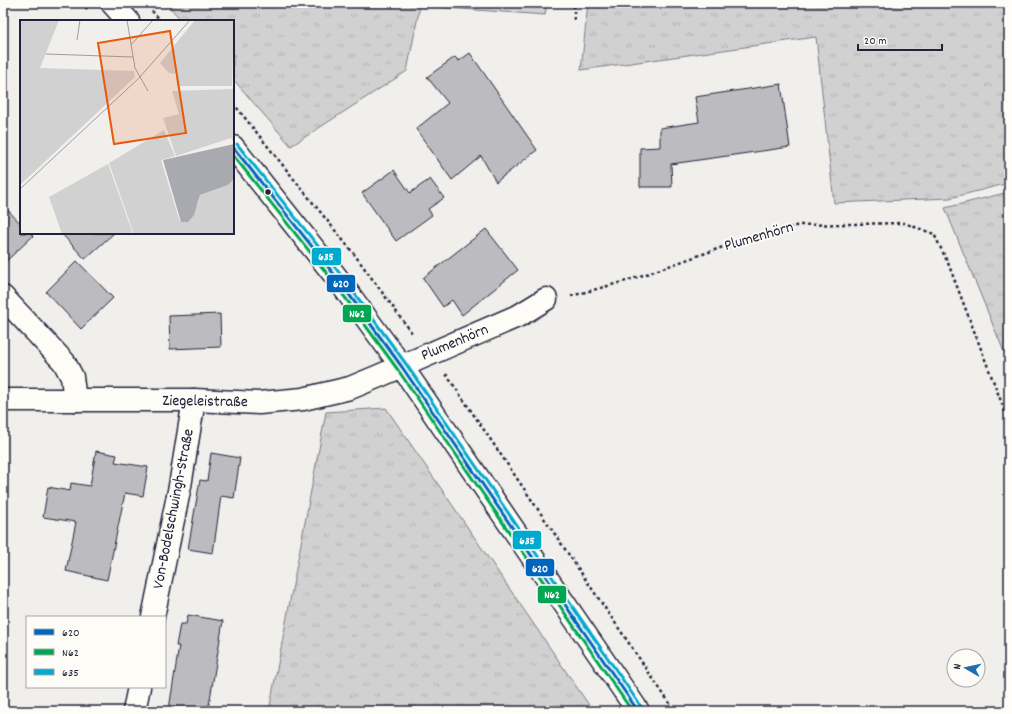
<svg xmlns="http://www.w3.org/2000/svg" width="1012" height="714" viewBox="0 0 1012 714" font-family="Dekko,sans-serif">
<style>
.grass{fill:url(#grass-tufts);stroke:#7a7a86}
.building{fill:#bcbcc0;stroke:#22223b}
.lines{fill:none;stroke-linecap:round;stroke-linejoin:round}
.minor-casing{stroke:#22223b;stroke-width:25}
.major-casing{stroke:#22223b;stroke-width:25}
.path{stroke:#22223b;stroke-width:2.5;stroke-dasharray:3 3;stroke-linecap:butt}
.minor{stroke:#fdfcf7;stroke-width:22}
.major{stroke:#fdfcf7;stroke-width:22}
.bus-1-casing{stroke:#fdfcf7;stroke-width:6}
.bus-2-casing{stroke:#fdfcf7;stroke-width:6}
.bus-3-casing{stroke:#fdfcf7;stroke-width:6}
.bus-1{stroke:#0065bd;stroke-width:3}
.bus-2{stroke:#00a651;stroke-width:3}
.bus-3{stroke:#00a9ce;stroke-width:3}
.bus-dot{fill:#22223b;stroke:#fdfcf7;stroke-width:1.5}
.labels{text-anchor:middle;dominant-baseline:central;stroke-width:3.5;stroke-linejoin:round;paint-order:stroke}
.street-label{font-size:16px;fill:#22223b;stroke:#fdfcf7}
.inset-road{fill:none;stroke:#9e9da5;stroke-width:1}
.view{fill:#e8590c;fill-opacity:0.15;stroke:#e8590c;stroke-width:2}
.inset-edge{fill:none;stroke:#22223b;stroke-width:2}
.line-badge{stroke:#fdfcf7;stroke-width:1.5}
.badge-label{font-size:11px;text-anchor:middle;font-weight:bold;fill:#fff}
</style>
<defs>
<pattern id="grass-tufts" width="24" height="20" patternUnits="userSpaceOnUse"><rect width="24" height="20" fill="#d2d1d1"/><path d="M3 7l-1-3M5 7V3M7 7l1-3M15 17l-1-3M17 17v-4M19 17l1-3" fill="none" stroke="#b4b3b4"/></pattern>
</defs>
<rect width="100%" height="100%" fill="#f0efec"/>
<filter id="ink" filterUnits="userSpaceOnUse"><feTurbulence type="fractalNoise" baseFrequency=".025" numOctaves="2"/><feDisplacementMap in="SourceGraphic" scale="8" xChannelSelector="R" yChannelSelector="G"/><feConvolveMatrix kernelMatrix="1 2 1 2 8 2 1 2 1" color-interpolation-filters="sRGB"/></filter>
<g filter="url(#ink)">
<!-- grass -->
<g class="grass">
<path d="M166 3H547L545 15 420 6 407 71 291 146 233 79V21H182Z"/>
<path d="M588 3H1009V183L950 198 834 203 816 37 581 70Z"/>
<path d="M1009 192V364L945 208Z"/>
<path d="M386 408 593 711H269L326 412Z"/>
</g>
<!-- building -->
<g class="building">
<path d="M470 53 537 150 496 182 481 156 452 180 416 129 448 103 427 77 455 57 459 61Z"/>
<path d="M781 84 790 147 671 164 672 187H640V148L660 147V128L699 122 695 97Z"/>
<path d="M394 170 410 193 430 179 444 198 428 209 432 215 396 241 362 193Z"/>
<path d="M3 205 21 224V233H30L33 236 3 264Z"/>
<path d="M486 229 518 270 462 315 452 300 443 307 423 278Z"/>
<path d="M61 233H114L85 259Z"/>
<path d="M77 261 113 298 81 329 46 292Z"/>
<path d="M220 314 221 347 170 349 169 316Z"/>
<path d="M96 451 117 455 115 462 148 467 143 496 125 493 107 580 66 571 76 522 43 517 48 487 70 491 71 483 90 486Z"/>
<path d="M211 453 240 458 234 498 221 496 213 553 188 549 200 480 207 481Z"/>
<path d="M188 615 223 621 208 711H184L169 709 179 646H176L180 624H186Z"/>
</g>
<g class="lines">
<defs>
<g id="minor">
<path d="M3 297 64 362 72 377 75 400"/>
<path d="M3 400H194L259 403 303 399 350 388 379 376 520 315 546 299"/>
<path d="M153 617 180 486 194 400"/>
<path d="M134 711 139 687"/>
</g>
<g id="major">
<path d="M112 3 128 21"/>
<path d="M233 147 337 278 402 367 638 711"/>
</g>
</defs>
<!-- minor casing -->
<use href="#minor" class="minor-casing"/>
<!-- major casing -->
<use href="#major" class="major-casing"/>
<!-- path -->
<g class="path">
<path d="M82 3 87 9"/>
<path d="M152 11 161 21"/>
<path d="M574 20V3"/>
<path d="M233 103 354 254 412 333"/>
<path d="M571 296 626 281 723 247 799 225 904 223 934 234 948 263 1009 422"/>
<path d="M446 374 675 711"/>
</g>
<!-- minor -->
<use href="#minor" class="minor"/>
<!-- major -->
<use href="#major" class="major"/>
<defs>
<path id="bus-1" d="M233 147 337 278 402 367 638 711"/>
<path id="bus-2" d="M233 155 333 281 398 370 632 711"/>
<path id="bus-3" d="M237 144 341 275 406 364 642 708"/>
</defs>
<!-- bus-1 casing -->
<use href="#bus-1" class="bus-1-casing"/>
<!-- bus-2 casing -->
<use href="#bus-2" class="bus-2-casing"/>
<!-- bus-3 casing -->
<use href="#bus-3" class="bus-3-casing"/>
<!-- bus-1 -->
<use href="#bus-1" class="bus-1"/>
<!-- bus-2 -->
<use href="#bus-2" class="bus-2"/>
<!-- bus-3 -->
<use href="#bus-3" class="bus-3"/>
</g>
</g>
<!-- markers -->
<circle class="bus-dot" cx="268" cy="192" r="3.5"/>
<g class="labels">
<!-- street labels -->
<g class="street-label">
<text transform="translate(759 237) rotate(-16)">Plumenhörn</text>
<text transform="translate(455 343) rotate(-23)">Plumenhörn</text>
<text transform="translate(205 402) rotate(1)">Ziegeleistraße</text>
<text transform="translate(174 509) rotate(-79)">Von-Bodelschwingh-Straße</text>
</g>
</g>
<!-- overview -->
<g transform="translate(20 20)">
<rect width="214" height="214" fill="#f0efec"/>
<path d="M0 0H39L20 48 114 51 115 57 0 165ZM175 0H214L212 66H157L156 54 149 53 140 43ZM214 69V123L211 118 156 136 143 98 159 94 152 71ZM144 110 155 136 141 140 160 202 178 184 180 175 208 165 214 159V214H114L89 143ZM88 144 113 214H42L29 177Z" fill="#d2d1d1"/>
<path d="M214 124V159L208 165 180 175 174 195 168 202H161L143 140Z" fill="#a9a9b0"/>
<path class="inset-road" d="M107 0 115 48 128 71M57 20 60 0M111 25 133 0M26 34 113 37M0 169 119 58 170 0"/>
<path class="view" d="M150 11 166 113 94 124 78 23Z"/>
<rect width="214" height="214" class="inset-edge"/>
</g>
<g class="line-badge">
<rect x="311" y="247" width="31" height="19" rx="4" fill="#00a9ce"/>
<rect x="326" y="274" width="30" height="19" rx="4" fill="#0065bd"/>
<rect x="342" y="304" width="30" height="19" rx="4" fill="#00a651"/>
<rect x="512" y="530" width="30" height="20" rx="4" fill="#00a9ce"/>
<rect x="525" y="558" width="30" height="19" rx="4" fill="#0065bd"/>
<rect x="537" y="585" width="30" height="19" rx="4" fill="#00a651"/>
</g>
<g class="badge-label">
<text x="326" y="260">635</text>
<text x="341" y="287">620</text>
<text x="357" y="317">N62</text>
<text x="527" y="544">635</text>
<text x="540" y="572">620</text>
<text x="552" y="598">N62</text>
</g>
<!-- margin -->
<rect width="1012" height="714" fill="none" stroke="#fdfcf7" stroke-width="16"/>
<rect x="8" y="8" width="996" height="698" fill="none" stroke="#22223b" stroke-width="1.5" filter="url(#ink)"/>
<!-- legend -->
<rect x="26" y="616" width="140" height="72" fill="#fdfcf7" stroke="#a5a5ac"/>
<rect x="34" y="629" width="20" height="6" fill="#0065bd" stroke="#a5a5ac"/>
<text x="62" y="636" font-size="12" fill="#22223b">620</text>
<rect x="34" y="649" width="20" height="6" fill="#00a651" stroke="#a5a5ac"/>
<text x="62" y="656" font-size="12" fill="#22223b">N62</text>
<rect x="34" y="669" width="20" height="6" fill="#00a9ce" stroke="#a5a5ac"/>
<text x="62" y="676" font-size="12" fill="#22223b">635</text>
<!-- north arrow -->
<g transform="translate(966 668) rotate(279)"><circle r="19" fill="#fdfcf7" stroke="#a5a5ac"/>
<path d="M0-3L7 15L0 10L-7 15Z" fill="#1f6fb2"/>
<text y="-6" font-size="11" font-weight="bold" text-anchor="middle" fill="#22223b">N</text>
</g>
<!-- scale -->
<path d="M858 44v6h84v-6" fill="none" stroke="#22223b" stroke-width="2"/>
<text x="864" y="44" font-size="12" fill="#22223b" stroke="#fdfcf7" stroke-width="3" paint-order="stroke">20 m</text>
</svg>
